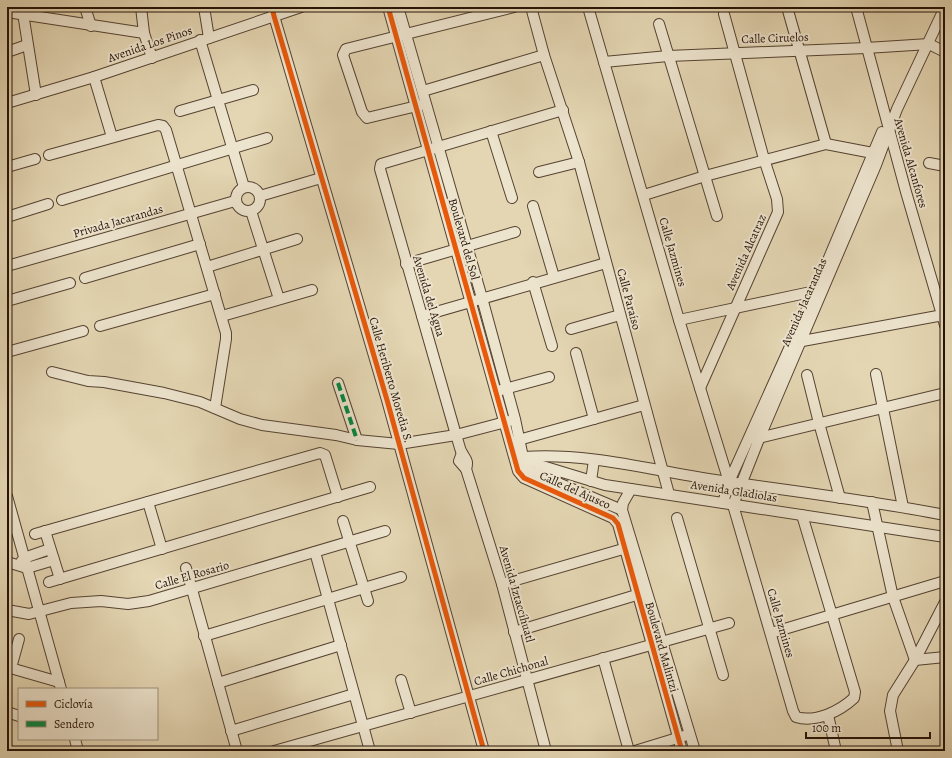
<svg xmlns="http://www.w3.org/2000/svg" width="952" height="758" viewBox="0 0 952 758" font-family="Alegreya,serif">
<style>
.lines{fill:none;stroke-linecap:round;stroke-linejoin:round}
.minor-casing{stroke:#554332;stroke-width:12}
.minor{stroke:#ede4ce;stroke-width:10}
.quiet{stroke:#00873e;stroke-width:4;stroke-dasharray:8 4;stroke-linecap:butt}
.cycleway-casing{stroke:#ede4ce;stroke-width:8}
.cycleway{stroke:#e8590c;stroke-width:5}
.labels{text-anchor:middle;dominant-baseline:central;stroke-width:4;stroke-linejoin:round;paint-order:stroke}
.street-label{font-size:12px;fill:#251207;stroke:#ede4ce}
</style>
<rect width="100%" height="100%" fill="#e4d6b3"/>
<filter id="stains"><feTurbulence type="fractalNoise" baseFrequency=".005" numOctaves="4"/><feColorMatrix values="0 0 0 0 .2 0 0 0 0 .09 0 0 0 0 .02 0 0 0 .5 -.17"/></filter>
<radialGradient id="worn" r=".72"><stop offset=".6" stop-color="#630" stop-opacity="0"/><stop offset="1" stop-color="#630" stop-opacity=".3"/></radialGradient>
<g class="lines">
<defs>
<g id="minor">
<path d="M22 7 36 95"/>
<path d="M85 7 91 26"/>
<path d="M141 7 144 33 152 58"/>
<path d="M204 7 209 38"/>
<path d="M272 7 274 16 387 400 484 751"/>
<path d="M388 7 518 471 524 478 613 518 618 524 682 751"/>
<path d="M398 7 482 298 515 419 525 467 530 471 622 510"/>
<path d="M531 7 544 55 579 162 669 494"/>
<path d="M588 7 679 320 729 482"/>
<path d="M787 7 826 144"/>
<path d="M856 7 906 192 945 325"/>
<path d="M7 12 144 33"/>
<path d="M659 24 717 216"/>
<path d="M200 40 244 187"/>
<path d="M7 52 27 45"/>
<path d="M604 62 668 56 866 48 929 44 945 52"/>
<path d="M94 77 112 137"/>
<path d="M423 91 544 55"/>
<path d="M7 103 94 77 301 7"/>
<path d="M421 105 367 118 362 112 343 55 346 49 514 7"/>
<path d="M180 111 253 90"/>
<path d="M491 131 512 198"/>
<path d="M49 155 158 125 163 126 166 130 226 333V339L215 408"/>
<path d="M929 163 945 166"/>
<path d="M7 167 35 159"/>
<path d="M539 172 579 162"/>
<circle cx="248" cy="199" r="12"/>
<path d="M644 195 705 176 826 144 878 154"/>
<path d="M260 196 321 178"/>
<path d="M62 200 267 138"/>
<path d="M533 206 554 277"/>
<path d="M251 211 279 299"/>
<path d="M7 217 48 204"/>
<path d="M406 264 515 232"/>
<path d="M7 266 235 201"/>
<path d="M207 267 297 239"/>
<path d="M85 278 200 244"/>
<path d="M533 282 552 346"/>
<path d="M7 301 70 283"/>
<path d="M222 316 312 290"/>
<path d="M422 316 606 263"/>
<path d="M679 320 820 290"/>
<path d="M100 326 215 294"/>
<path d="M571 329 620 315"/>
<path d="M797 342 943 315"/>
<path d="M7 352 83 331"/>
<path d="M576 353 594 419"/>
<path d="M52 372 88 381 104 382 164 393 200 402 240 419 262 425 336 435 357 440 399 444 456 435 509 421"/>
<path d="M876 374 903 507"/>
<path d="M807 375 819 423 840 498"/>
<path d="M338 383 357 440"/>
<path d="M700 388 778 212 777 199 764 159 724 14"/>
<path d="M501 390 549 377"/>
<path d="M754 439 945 393"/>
<path d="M515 441 644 405"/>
<path d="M462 453 459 461 466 469 502 584 546 751"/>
<path d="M521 455 539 465 605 485 945 537"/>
<path d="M524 457C592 452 661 473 729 482 801 492 873 501 945 515"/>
<path d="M466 469C469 460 465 459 461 451 459 446 458 440 456 435L380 169 381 164 563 110"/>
<path d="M591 481 594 460"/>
<path d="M631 489 623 503 622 510 695 751"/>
<path d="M7 496 61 689"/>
<path d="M148 502 162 549"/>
<path d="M872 502 893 597 915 660 945 657"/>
<path d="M723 503 729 482 815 291 882 132"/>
<path d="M733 505 759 439 876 165 897 109 945 7"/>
<path d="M733 505 793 711 796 717C816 723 840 711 854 698L855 692 802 515"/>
<path d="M677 518 723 675"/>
<path d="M343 521 368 601"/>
<path d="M45 531 60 579"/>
<path d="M35 534 320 453 325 455 338 497"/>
<path d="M315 552 370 751"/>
<path d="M7 562 27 568 54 560"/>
<path d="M21 562 24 558 50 549"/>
<path d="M186 568 237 751"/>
<path d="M49 582 370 487"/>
<path d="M502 584 630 547"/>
<path d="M7 610 29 614 71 603 101 601 128 604 149 601 385 531"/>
<path d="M514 632 643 593"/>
<path d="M771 633 945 581"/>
<path d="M204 636 401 577"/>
<path d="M603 658 629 751"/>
<path d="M7 667 59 682"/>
<path d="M11 668 19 639"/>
<path d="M401 680 411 713"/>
<path d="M218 683 341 645"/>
<path d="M7 712 19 716"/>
<path d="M828 715 836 751"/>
<path d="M231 731 354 694"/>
<path d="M75 739 78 751"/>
<path d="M274 751 729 623"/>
<path d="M635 751 684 736"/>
<path d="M898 751 890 711 893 695 915 660 945 602"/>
</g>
</defs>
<!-- minor casing -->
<use href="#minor" class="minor-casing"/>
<!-- minor -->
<use href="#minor" class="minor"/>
<!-- quiet -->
<path class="quiet" d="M338 383 357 440"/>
<defs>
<g id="cycleway">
<path d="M272 7 274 16 387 400 484 751"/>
<path d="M388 7 518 471 524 478 613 518 618 524 682 751"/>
</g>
</defs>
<!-- cycleway casing -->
<use href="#cycleway" class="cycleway-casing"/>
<!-- cycleway -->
<use href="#cycleway" class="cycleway"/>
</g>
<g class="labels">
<!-- street labels -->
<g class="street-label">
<text transform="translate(775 38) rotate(-2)">Calle Ciruelos</text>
<text transform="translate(150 44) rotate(-19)">Avenida Los Pinos</text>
<text transform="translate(911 163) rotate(74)">Avenida Alcanfores</text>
<text transform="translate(118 221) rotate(-16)">Privada Jacarandas</text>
<text transform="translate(464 239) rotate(74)">Boulevard del Sol</text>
<text transform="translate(673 252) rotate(74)">Calle Jazmines</text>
<text transform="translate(746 252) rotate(-66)">Avenida Alcatraz</text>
<text transform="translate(429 296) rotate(73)">Avenida del Agua</text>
<text transform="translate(629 299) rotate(75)">Calle Paraíso</text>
<text transform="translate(804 302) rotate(-66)">Avenida Jacarandas</text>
<text transform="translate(391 380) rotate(74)">Calle Heriberto Moredia S.</text>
<text transform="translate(575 490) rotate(24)">Calle del Ajusco</text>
<text transform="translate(734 491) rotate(9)">Avenida Gladiolas</text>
<text transform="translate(192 575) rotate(-16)">Calle El Rosario</text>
<text transform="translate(517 594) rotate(74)">Avenida Iztaccíhuatl</text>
<text transform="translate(781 623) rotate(74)">Calle Jazmines</text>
<text transform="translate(662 647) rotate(74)">Boulevard Malintzi</text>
<text transform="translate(511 671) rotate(-16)">Calle Chichonal</text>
</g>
</g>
<!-- margin -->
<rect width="952" height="758" fill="none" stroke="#e4d6b3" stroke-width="24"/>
<rect x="8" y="8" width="936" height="742" fill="none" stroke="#251207" stroke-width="2"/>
<rect x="12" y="12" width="928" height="734" fill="none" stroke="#251207"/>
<!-- legend -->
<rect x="18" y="688" width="140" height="52" fill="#ede4ce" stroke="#9d907e"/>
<rect x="26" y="701" width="20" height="6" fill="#e8590c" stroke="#9d907e"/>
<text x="54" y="708" font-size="12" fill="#251207">Ciclovía</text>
<rect x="26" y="721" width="20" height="6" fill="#00873e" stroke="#9d907e"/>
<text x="54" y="728" font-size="12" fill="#251207">Sendero</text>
<!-- scale -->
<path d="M806 732v6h124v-6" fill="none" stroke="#251207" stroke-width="2"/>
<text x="812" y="732" font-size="12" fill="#251207" stroke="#ede4ce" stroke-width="3" paint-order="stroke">100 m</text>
<rect width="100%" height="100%" filter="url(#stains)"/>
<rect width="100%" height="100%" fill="url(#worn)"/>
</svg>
